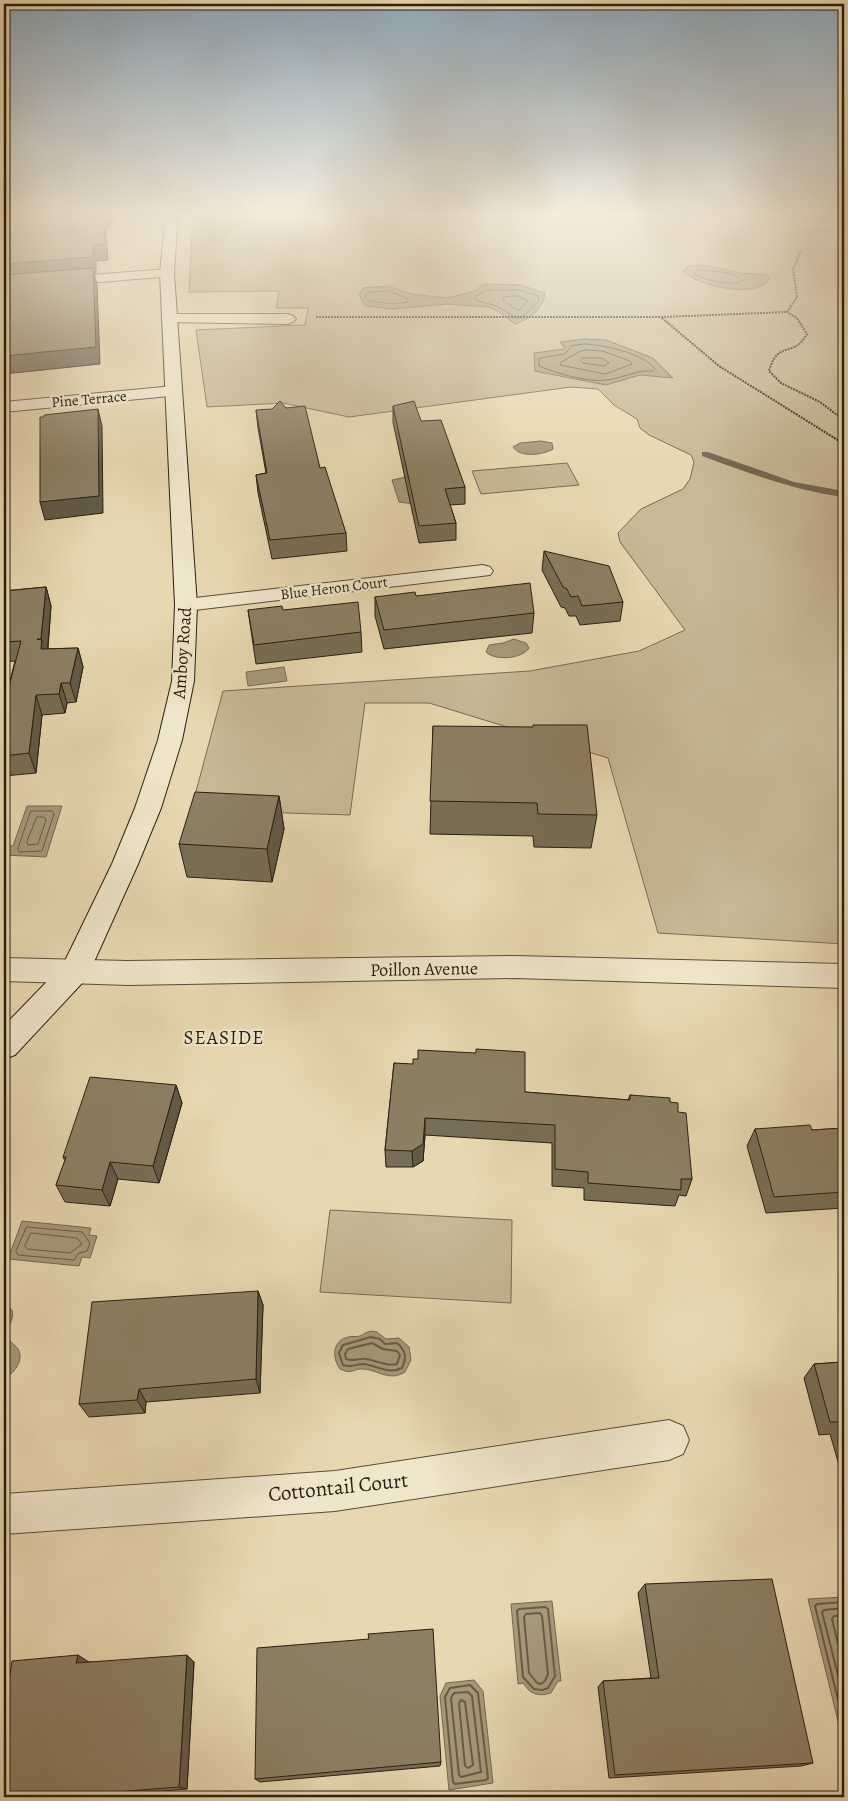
<svg xmlns="http://www.w3.org/2000/svg" width="848" height="1801" viewBox="0 0 848 1801" font-family="Alegreya,serif">
<style>
.green{fill:#c8b896;stroke:#786b54}
.water{fill:#a7997b;stroke:#756851}
.lines{fill:none;stroke-linecap:round;stroke-linejoin:round}
.shore-far1{stroke:#685c46;stroke-width:1}
.shore{stroke:#685c46;stroke-width:2}
.stream{fill:#756851;fill-rule:evenodd}
.minor-casing{stroke:#594c39;stroke-width:2}
.secondary-casing{stroke:#291e11;stroke-width:2}
.path{stroke:#291e11;stroke-width:2;stroke-dasharray:2 1;stroke-linecap:butt}
.minor{fill:#f0e6cc;fill-rule:evenodd}
.secondary{fill:#f0e6cc;fill-rule:evenodd}
.wall{fill:#786d56;stroke:#291e11}
.shaded-wall{fill:#625946;stroke:#291e11}
.building{fill:#8c7f64;stroke:#291e11}
.labels{text-anchor:middle;dominant-baseline:central;stroke-width:4.5;stroke-linejoin:round;paint-order:stroke}
.far-street-label{font-size:15px;fill:#291e11;stroke:#f0e6cc}
.street-label{font-size:18px;fill:#291e11;stroke:#f0e6cc}
.neighbourhood-label{font-size:19px;letter-spacing:1px;fill:#291e11;stroke:#f0e6cc}
.near-street-label{font-size:21px;fill:#291e11;stroke:#f0e6cc}
</style>
<rect width="100%" height="100%" fill="#e8d8b1"/>
<filter id="stains"><feTurbulence type="fractalNoise" baseFrequency=".004" numOctaves="4"/><feColorMatrix values="0 0 0 0 .2 0 0 0 0 .09 0 0 0 0 .02 0 0 0 .5 -.17"/></filter>
<radialGradient id="worn" r=".72"><stop offset=".6" stop-color="#630" stop-opacity="0"/><stop offset="1" stop-color="#630" stop-opacity=".3"/></radialGradient>
<!-- green -->
<g class="green">
<path d="M193 213H791L800 229H844V944L658 933 608 758 429 703H365L350 815 191 810 223 691 530 671 639 651 685 630 620 542 618 533 641 509 683 489 690 479 694 462 691 455 649 435 640 428 637 419 614 405 598 389 571 387 349 417 283 403 207 407 196 330 305 325 308 308H276L279 291 189 292Z"/>
<path d="M567 463 579 485 481 494 472 471Z"/>
<path d="M330 1210 512 1220 511 1303 320 1292Z"/>
</g>
<!-- water -->
<g class="water">
<path d="M704 265 741 273 766 275 770 279C767 282 764 285 761 286 743 295 697 285 683 271L689 266Z"/>
<path d="M484 284 520 285 545 293C543 309 530 319 515 324L498 311 488 307 447 304 393 309 365 306 359 295 363 288 388 286 411 294 447 298 475 291Z"/>
<path d="M584 339 606 340 653 358 673 378 640 375 606 385 535 371 534 353 565 349 560 342Z"/>
<path d="M541 441 552 443 553 449C543 455 520 458 513 447L520 443Z"/>
<path d="M406 477 414 504 399 502 392 480Z"/>
<path d="M514 639 526 643 529 648C522 659 495 661 486 652L489 645 503 643Z"/>
<path d="M284 667 287 681 248 686 246 672Z"/>
<path d="M27 806H62L46 857 4 855 6 846H13Z"/>
<path d="M22 1221 91 1228 89 1235 97 1236 90 1258 82 1257 79 1266 8 1259Z"/>
<path d="M4 1303 12 1310C15 1320 7 1324 8 1333 9 1344 13 1342 18 1349 25 1361 13 1374 4 1379Z"/>
<path d="M371 1331 377 1332 386 1339 399 1338 409 1347 411 1360 405 1372C389 1382 379 1370 363 1369 354 1368 352 1375 340 1369 332 1358 332 1341 348 1337 352 1336 356 1337 360 1336 364 1334 366 1332 371 1331Z"/>
<path d="M844 1597V1729H840L808 1599Z"/>
<path d="M552 1601 561 1681H558L551 1693C538 1697 530 1694 523 1683L518 1684 511 1604Z"/>
<path d="M474 1680 483 1691 493 1783 449 1790 440 1696 446 1683Z"/>
</g>
<g class="lines">
<!-- shore-far1 -->
<g class="shore-far1">
<path d="M697 270C710 271 734 270 743 281 728 286 710 281 695 275Z"/>
<path d="M486 290H519L538 296 539 300 525 315 516 318 497 306 475 300V297Z"/>
<path d="M388 291 407 298 408 302 393 304 369 301 365 296 367 293Z"/>
<path d="M518 296 528 301 518 311 503 300 504 297Z"/>
<path d="M585 344C604 345 643 353 655 369L653 371C636 370 623 378 607 380 589 383 556 373 539 366V358L565 354 571 346Z"/>
<path d="M585 350 603 351 630 361 632 364 605 374 560 365 561 362C570 358 575 352 585 350Z"/>
<path d="M583 358H602L609 363 604 366 583 363 581 361Z"/>
<path d="M31 811H52L54 814 42 851 19 852 18 849Z"/>
<path d="M37 817H44L46 820 38 844 28 845 27 842Z"/>
<path d="M27 1227 82 1232 90 1243 87 1251 79 1253 74 1260 18 1255 16 1251Z"/>
<path d="M31 1233 77 1238 82 1244 70 1253 27 1249 25 1246Z"/>
</g>
<!-- shore -->
<g class="shore">
<path d="M371 1337 380 1339 385 1344 397 1343C406 1351 407 1357 402 1368 387 1375 377 1365 363 1364 355 1364 351 1368 343 1365L339 1353 343 1345Z"/>
<path d="M372 1343 383 1349 397 1351 400 1355 397 1364C386 1367 376 1360 366 1359 358 1358 353 1362 346 1359L345 1354 348 1349Z"/>
<path d="M844 1602 817 1604 815 1606 844 1724"/>
<path d="M545 1607 548 1609 555 1676 548 1688 542 1690 534 1689 523 1677 517 1611 519 1609Z"/>
<path d="M844 1608 824 1610 822 1612 844 1699"/>
<path d="M540 1613 542 1616 548 1674 545 1681 541 1684 537 1683 529 1673 524 1617 526 1614Z"/>
<path d="M844 1616H834L832 1619 844 1669"/>
<path d="M470 1685 478 1693 488 1778 486 1780 455 1784 453 1782 445 1697 450 1688Z"/>
<path d="M468 1692 472 1696 481 1772 461 1777 459 1775 451 1698 454 1693Z"/>
<path d="M461 1700 465 1702 473 1765 468 1768 465 1766 459 1703Z"/>
</g>
<!-- stream -->
<path class="stream" d="M702 452H708L794 482 844 491V497C795 491 749 473 702 456Z"/>
<defs>
<g id="minor">
<path d="M806 222H844V230L801 229 799 226 801 223Z"/>
<path d="M167 269 172 270 174 273 172 276 4 290V282Z"/>
<path d="M170 314H288L293 316 296 319 293 322 288 324 165 322 162 319 165 316Z"/>
<path d="M174 386 180 387 182 391 180 395 4 412V402Z"/>
<path d="M483 565 490 567 493 571 490 575 186 611 179 609 175 605 179 601 186 599Z"/>
<path d="M515 956 844 964V988L515 978 128 985 4 981V958L128 961Z"/>
<path d="M669 1420 683 1426 689 1440 683 1454 669 1460 335 1511 4 1534V1494L335 1471Z"/>
</g>
<path id="secondary" d="M166 213H178L174 273 197 605 194 681 182 740 161 808 138 864 89 973 84 981 15 1055 4 1059V1026L63 965 112 864 135 808 158 740 172 681 175 605 160 273Z"/>
</defs>
<!-- minor casing -->
<use href="#minor" class="minor-casing"/>
<!-- secondary casing -->
<use href="#secondary" class="secondary-casing"/>
<!-- path -->
<g class="path">
<path d="M787 312 797 297 793 269 801 251"/>
<path d="M316 317H662L787 312 797 318 807 334C793 359 778 339 769 371L781 383 820 402 844 420"/>
<path d="M662 318 719 366 844 444"/>
</g>
<!-- minor -->
<use href="#minor" class="minor"/>
<!-- secondary -->
<use href="#secondary" class="secondary"/>
</g>
<!-- wall -->
<g class="wall">
<path d="M393 406 421 421 465 487V504L450 505 456 523V540L419 543 393 422Z"/>
<path d="M256 410 320 468 346 533 347 551 272 559 258 493 256 475 266 473 258 428Z"/>
<path d="M544 551 623 602 620 621 580 625 576 616H569L565 608 561 607 542 570Z"/>
<path d="M46 587 51 606 48 649 78 648 83 667 76 702 67 703 65 713 42 715 36 773 4 776V705L15 661 4 662V591Z"/>
<path d="M416 596 534 613 532 633 384 649 375 616V597Z"/>
<path d="M248 610 361 632 362 652 256 664Z"/>
<path d="M433 726 597 815 591 848 534 847 533 836 430 834Z"/>
<path d="M279 796 284 829 272 882 187 877 179 844Z"/>
<path d="M394 1063 525 1092 628 1100 630 1095 670 1102 678 1112 692 1179 686 1196 679 1195 675 1206 584 1200V1188L552 1186V1143L425 1135 423 1161 413 1167H386L385 1150Z"/>
<path d="M176 1085 182 1103 159 1183 118 1179 110 1206 65 1202 56 1185 65 1161 63 1157Z"/>
<path d="M844 1128V1208L766 1213 747 1146 755 1129 812 1130Z"/>
<path d="M258 1291 263 1305 260 1393 146 1402 145 1413 89 1417 79 1404Z"/>
<path d="M844 1362V1482L830 1434 819 1435 804 1378 814 1364Z"/>
<path d="M645 1584 813 1763 801 1766 609 1778 598 1687 603 1681 651 1678 638 1593Z"/>
<path d="M369 1639 441 1762 440 1766 260 1782 255 1779Z"/>
<path d="M89 1662H194L187 1789 94 1797H4Z"/>
</g>
<!-- shaded-wall -->
<g class="shaded-wall">
<path d="M105 213H116L106 231 108 260 96 261V273H94L97 284 100 364 4 374V264L93 245Z"/>
<path d="M98 409 102 426 103 513 45 520 40 502Z"/>
<path d="M46 587 51 606 47 656 41 649 42 641 41 639Z"/>
<path d="M78 648 83 667 76 702 70 683Z"/>
<path d="M61 683 67 703 65 713 59 694Z"/>
<path d="M36 695 42 715 36 773 29 753Z"/>
<path d="M279 796 284 829 272 882 267 849Z"/>
<path d="M176 1085 182 1103 159 1183 153 1166Z"/>
<path d="M425 1118V1135L423 1161 413 1167 412 1151Z"/>
<path d="M110 1162 118 1179 110 1206 102 1190Z"/>
<path d="M258 1291 263 1305 260 1393 256 1379Z"/>
<path d="M139 1389 146 1402 145 1413 137 1400Z"/>
<path d="M78 1655 89 1662 76 1663Z"/>
<path d="M187 1655 194 1662 187 1789 179 1787Z"/>
</g>
<!-- building -->
<g class="building">
<path d="M4 213H105L103 216 105 244 93 245V257L4 264Z"/>
<path d="M93 268 96 347 4 356V275Z"/>
<path d="M280 401 286 408 305 406 320 468 325 467 346 533 270 540 256 475 267 473 256 410 272 409Z"/>
<path d="M414 401 421 421 441 420 465 487 445 489 456 523 419 526 393 406Z"/>
<path d="M98 409 99 496 40 502V417H44V415Z"/>
<path d="M544 551 609 566 623 602 582 606 578 596 571 597 567 589 563 587Z"/>
<path d="M530 583 534 613 384 630 375 597 415 592 416 596Z"/>
<path d="M46 587 41 639H37L42 640 41 649 78 648 70 683H61L59 694 36 695 29 753 4 756V705L21 641 4 642V591Z"/>
<path d="M358 602 361 632 254 645 248 610 282 606 283 610Z"/>
<path d="M533 725H587L597 815 538 814 537 803 430 801 433 726 533 727Z"/>
<path d="M195 792 279 796 267 849 179 844Z"/>
<path d="M476 1049 525 1052V1092L630 1100V1095L670 1098V1102L678 1103V1112L686 1113 692 1179H681V1190L588 1183V1172L555 1169V1125L425 1118 423 1144 412 1151 385 1150 394 1063 413 1064V1059H418V1050L476 1053Z"/>
<path d="M90 1077 176 1085 153 1166 110 1162 102 1190 56 1185 66 1157H63Z"/>
<path d="M810 1125 812 1130 844 1128V1192L774 1197 755 1129Z"/>
<path d="M258 1291 256 1379 139 1389 137 1400 79 1404 92 1302Z"/>
<path d="M844 1362V1431L842 1422H830L814 1364Z"/>
<path d="M772 1579 813 1763 615 1775 603 1681 659 1678 645 1584Z"/>
<path d="M433 1629 441 1762 255 1779 257 1648 369 1639 368 1634Z"/>
<path d="M78 1655 76 1663 187 1655 179 1787 51 1797H4V1714L12 1661Z"/>
</g>
<!-- sky -->
<linearGradient id="sky" x2="0" y2="1"><stop stop-color="#8ea9bc"/><stop offset="0.46" stop-color="#f5eddc"/><stop offset="1" stop-color="#f5eddc" stop-opacity="0"/></linearGradient>
<rect width="848" height="465" fill="url(#sky)"/>
<g class="labels">
<!-- far-street labels -->
<g class="far-street-label">
<text transform="translate(89 399) rotate(-5)">Pine Terrace</text>
<text transform="translate(334 588) rotate(-7)">Blue Heron Court</text>
</g>
<!-- street labels -->
<g class="street-label">
<text transform="translate(182 653) rotate(-86)">Amboy Road</text>
<text transform="translate(424 969) rotate(-1)">Poillon Avenue</text>
</g>
<!-- neighbourhood labels -->
<g class="neighbourhood-label">
<text x="224" y="1038">SEASIDE</text>
</g>
<!-- near-street labels -->
<g class="near-street-label">
<text transform="translate(338 1487) rotate(-6)">Cottontail Court</text>
</g>
</g>
<!-- margin -->
<rect width="848" height="1801" fill="none" stroke="#e8d8b1" stroke-width="20"/>
<rect x="5" y="5" width="838" height="1791" fill="none" stroke="#291e11" stroke-width="2.5"/>
<rect x="10" y="10" width="828" height="1781" fill="none" stroke="#291e11"/>
<rect width="100%" height="100%" filter="url(#stains)"/>
<rect width="100%" height="100%" fill="url(#worn)"/>
</svg>
